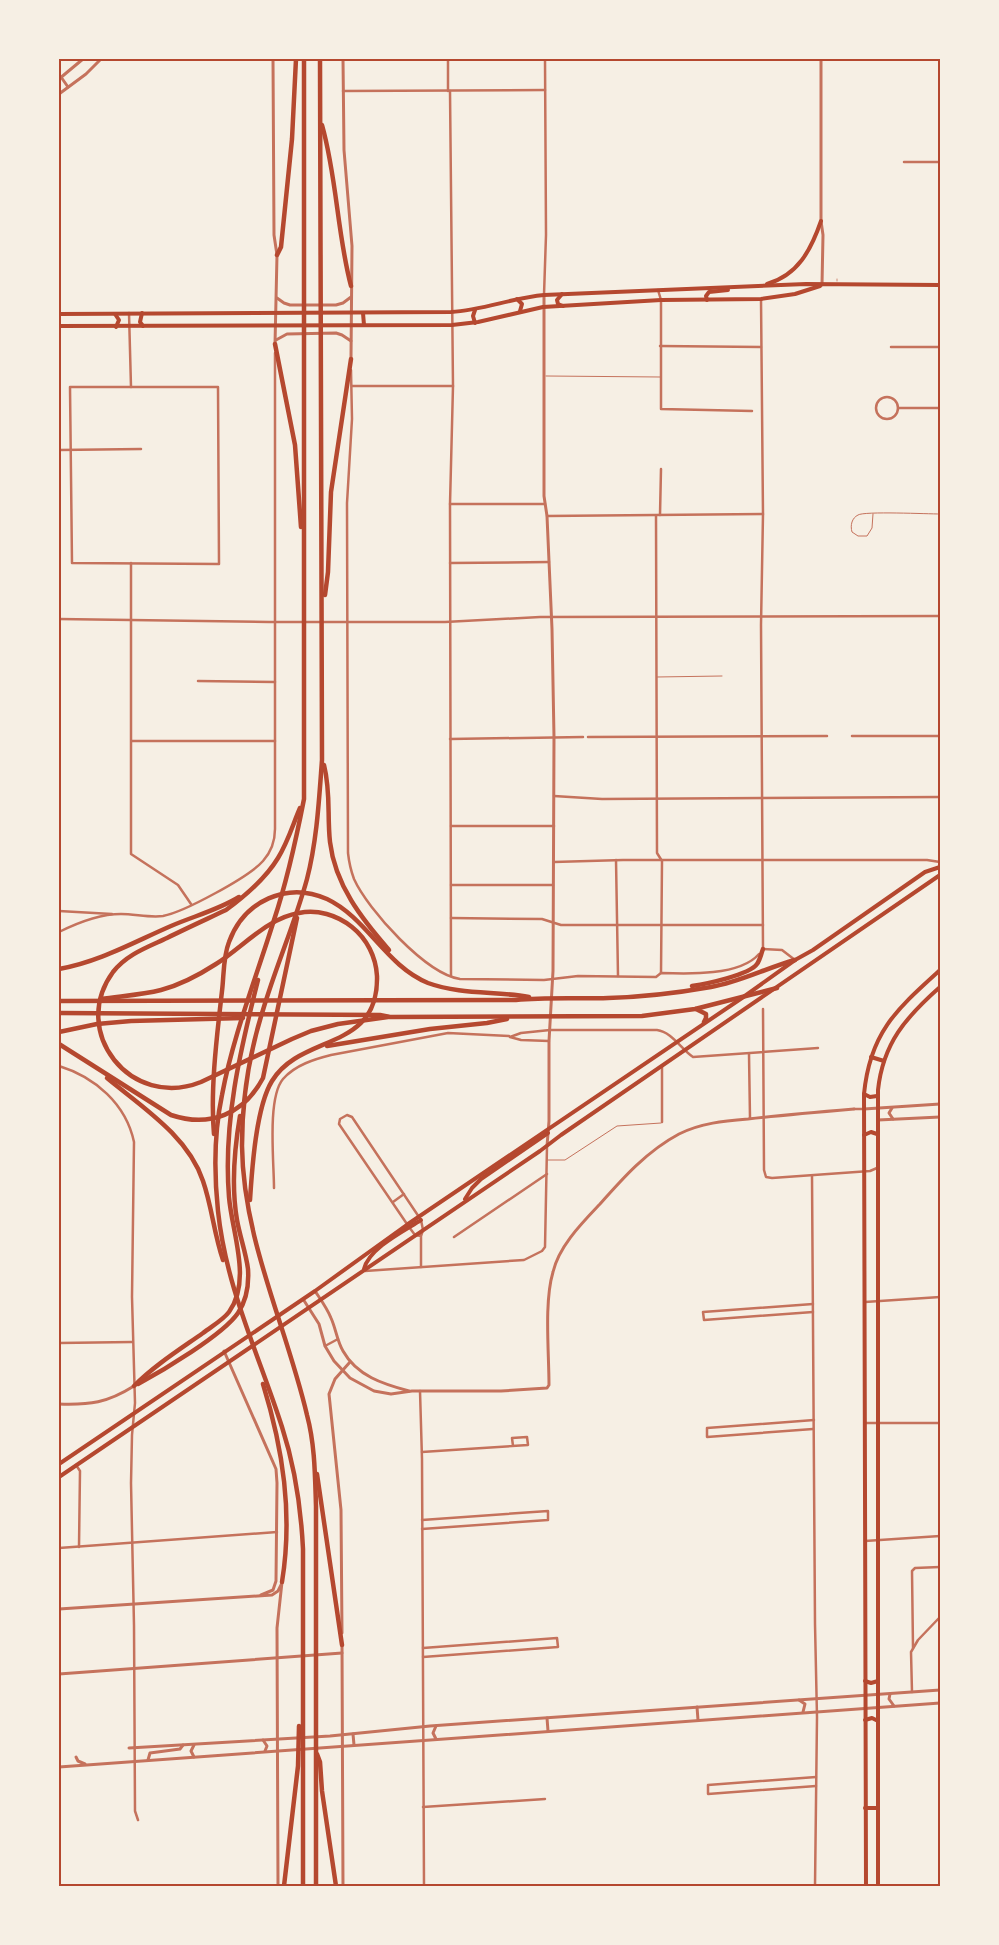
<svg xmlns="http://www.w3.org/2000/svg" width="999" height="1945" viewBox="0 0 999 1945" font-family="'Zilla Slab',serif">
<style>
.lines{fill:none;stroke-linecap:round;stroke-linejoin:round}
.service{stroke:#c5725c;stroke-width:1}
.minor{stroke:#c5725c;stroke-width:2.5}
.tertiary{stroke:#c5725c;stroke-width:3}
.secondary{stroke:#b5482f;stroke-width:4}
.primary{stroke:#b5482f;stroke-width:4}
.motorway{stroke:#b5482f;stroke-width:4.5}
.rail{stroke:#cf8b77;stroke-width:1}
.neatline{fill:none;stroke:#b5482f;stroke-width:2}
</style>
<rect width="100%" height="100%" fill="#f6efe4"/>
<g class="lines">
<!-- service -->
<g class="service">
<path d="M546 376 660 377"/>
<path d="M873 514 872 528 867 536H858L852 532C850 525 852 518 858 515 864 511 928 514 940 514"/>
<path d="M657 677 722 676"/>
<path d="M548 1160H565L617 1126 661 1123"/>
</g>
<!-- minor -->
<g class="minor">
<path d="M343 91 545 90"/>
<path d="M448 91V59"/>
<path d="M450 91 453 386 450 504 451 976"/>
<path d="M904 162H940"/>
<path d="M658 290 661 300V409L752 411"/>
<path d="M544 295 546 235 545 59"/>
<path d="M761 299 763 514 761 625 763 949"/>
<path d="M129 313 131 387"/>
<path d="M660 346 761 347"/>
<path d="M891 347H940"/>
<path d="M351 370 352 419 347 503 348 853C349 862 351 871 354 879 368 910 426 974 460 979L544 980 578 976 656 977 661 973C688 974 740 976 759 954"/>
<path d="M352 386H453"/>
<path d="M70 387H218L219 564 72 563Z"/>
<circle cx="887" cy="408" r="11"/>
<path d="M898 408H940"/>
<path d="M59 450 141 449"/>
<path d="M450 504H545"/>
<path d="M660 515 661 469"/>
<path d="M547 516 763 514"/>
<path d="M656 516 657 853 662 861 661 973"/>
<path d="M131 563V854L178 885 191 904"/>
<path d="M450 563 549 562"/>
<path d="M59 619 269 622H445L540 617 940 616"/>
<path d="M198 681 275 682"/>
<path d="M852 736H940"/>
<path d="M588 737 827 736"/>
<path d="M450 739 583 737"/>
<path d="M132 741H275"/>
<path d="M554 796 602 799 940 797"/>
<path d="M451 826H554"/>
<path d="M616 860 618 976"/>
<path d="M554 862 623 860H927L940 862"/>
<path d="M451 885H553"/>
<path d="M59 911 112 914"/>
<path d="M451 918 542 919 561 925H763"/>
<path d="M59 932C77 923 100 914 121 914 135 914 150 918 163 916 184 912 249 877 263 861 271 852 275 841 275 829V353"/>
<path d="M763 949 782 950 795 960"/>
<path d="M763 1009 764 1170 766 1177 772 1178 870 1171 877 1168"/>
<path d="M549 1041 521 1040 510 1037 521 1033 550 1030H657C672 1032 681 1049 693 1057L818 1048"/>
<path d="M749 1054 750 1118"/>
<path d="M59 1066C95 1077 126 1104 134 1142L132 1297 135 1403 132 1435 131 1483 134 1625 135 1811 138 1820"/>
<path d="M662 1066V1122"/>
<path d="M854 1109H864"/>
<path d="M812 1176 815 1624 817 1717 815 1886"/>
<path d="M274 1188C274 1162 267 1098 283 1079 295 1065 315 1059 331 1055L448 1033 509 1036"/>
<path d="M393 1202 404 1194"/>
<path d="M421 1236 415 1235 409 1227 339 1124 340 1119 347 1115 352 1117 421 1220 423 1230 421 1236V1267"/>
<path d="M454 1237 547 1174"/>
<path d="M365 1271 524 1260 542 1251 545 1247 547 1146"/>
<path d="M865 1302 940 1297"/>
<path d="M813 1304 703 1312 704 1320 813 1312"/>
<path d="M59 1343 132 1342"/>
<path d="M325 1346 338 1339"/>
<path d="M420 1391 422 1459 424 1886"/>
<path d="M865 1423H940"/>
<path d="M813 1429 707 1437V1428L814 1420"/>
<path d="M422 1452C457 1450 493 1447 528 1445L527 1437 512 1438 513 1446"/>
<path d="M76 1465 80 1471 79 1547"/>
<path d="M422 1520 548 1511V1520L422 1529"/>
<path d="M865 1541 940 1536"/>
<path d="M59 1548 277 1532"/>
<path d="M913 1648 912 1571 915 1568 940 1567"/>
<path d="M423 1657 558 1647 557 1638 423 1648"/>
<path d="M912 1692 911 1652 918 1640 940 1617"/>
<path d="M816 1786 708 1794V1785L816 1777"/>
<path d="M423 1807 545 1799"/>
</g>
<!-- tertiary -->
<g class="tertiary">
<path d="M273 59 274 235 277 255 275 344"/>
<path d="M343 59 344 150 352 246 351 359"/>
<path d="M821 59V221L823 235 822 285"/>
<path d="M61 77 68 87"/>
<path d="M59 79 83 59"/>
<path d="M59 94 86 74 101 59"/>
<path d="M544 295V496L547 516 552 629 554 737 553 971 549 1041V1121L547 1146"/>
<path d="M277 298 284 303 290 305H336L343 303 351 297"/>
<path d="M276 340 287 334 336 333 342 335 351 341"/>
<path d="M892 1108 889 1113 893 1119"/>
<path d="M864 1109 940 1104"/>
<path d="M878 1120 940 1117"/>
<path d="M315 1291C321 1300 327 1308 331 1318 336 1329 337 1341 343 1351 357 1376 383 1384 409 1391"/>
<path d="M303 1299 319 1324 325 1346 334 1361 350 1378 374 1391 391 1394 412 1391H501L547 1388 549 1385C549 1352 544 1302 553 1272 559 1246 582 1223 600 1204 623 1178 647 1151 679 1134 701 1123 724 1121 748 1119 784 1115 819 1112 854 1109"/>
<path d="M224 1351 276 1469 277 1483 276 1581 273 1590 261 1595"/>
<path d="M59 1404C90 1405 107 1403 134 1386"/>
<path d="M59 1609 272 1595 278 1591 282 1583"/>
<path d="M342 1633 341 1510 329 1394 335 1379 350 1362"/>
<path d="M342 1644 343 1886"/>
<path d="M59 1674 342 1653"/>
<path d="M890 1694 889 1699 894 1706"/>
<path d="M799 1700 805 1704 803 1712"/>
<path d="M697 1707 698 1720"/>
<path d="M547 1718 548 1731"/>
<path d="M353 1734 354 1745"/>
<path d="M436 1739 433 1733 436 1726"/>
<path d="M263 1740 267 1746 265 1751"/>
<path d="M194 1745 191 1751 194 1757"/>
<path d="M129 1748 330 1736 430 1726 940 1690"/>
<path d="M76 1757 78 1761 85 1764"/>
<path d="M148 1760 150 1753 180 1749 183 1745"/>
<path d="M59 1767 940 1703"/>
<path d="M278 1886 277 1628 282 1582"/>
</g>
<!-- secondary -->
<g class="secondary">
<path d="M767 284C798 275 811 250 821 221"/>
<path d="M562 294 557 300 558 304 563 306"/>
<path d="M517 299 522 304 520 311"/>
<path d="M707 300 706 296 709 292 728 290"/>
<path d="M142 313 140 322 143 326"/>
<path d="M363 313 364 325"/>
<path d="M59 314 451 312C483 310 512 298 544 295L806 284 940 285"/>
<path d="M115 314 119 320 116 327"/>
<path d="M475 323 473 316 475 310"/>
<path d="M59 326 452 325 478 322 543 307 661 300 761 299 795 294 820 286"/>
<path d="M871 1057 884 1061"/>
<path d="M864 1094 870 1097 877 1096"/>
<path d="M864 1135 871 1132 877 1134"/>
<path d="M865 1681 871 1683 878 1681"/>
<path d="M865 1720 872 1718 878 1721"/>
<path d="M865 1808H878"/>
<path d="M866 1886 864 1094C870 1032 897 1009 940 970"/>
<path d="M878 1886V1090C883 1043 906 1017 940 987"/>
</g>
<!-- primary -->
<g class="primary">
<path d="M465 1199 472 1188 481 1179 548 1133"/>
<path d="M364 1269C369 1248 404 1231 421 1220"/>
<path d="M59 1464 315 1291 408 1224 742 998 795 960 813 950 925 872 940 867"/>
<path d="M59 1477 540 1151 561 1135 940 875"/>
</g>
<!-- motorway -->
<g class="motorway">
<path d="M322 125C337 178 337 233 351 286"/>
<path d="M277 255 281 247 292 139 296 59"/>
<path d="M275 344 295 445 301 527"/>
<path d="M325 595 328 572 331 492 351 359"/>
<path d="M324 765C331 793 327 815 330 842 335 885 362 919 389 950"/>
<path d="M300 808C293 824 288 842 278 858 266 878 245 896 226 910 207 919 187 928 167 938 148 947 127 954 113 972 69 1032 131 1110 201 1082L292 1039 311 1031 338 1024 388 1017"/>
<path d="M59 969C99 962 134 942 171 926 194 916 218 910 239 897"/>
<path d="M692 986C706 984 749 975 757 964 760 960 761 954 763 949"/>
<path d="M101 999C121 996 141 995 161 990 180 985 199 975 216 964 242 948 267 918 299 913 317 909 337 915 352 927 367 939 376 957 377 976 379 1052 301 1033 272 1081 256 1107 252 1169 250 1200"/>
<path d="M59 1001 516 1000C547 997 578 999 608 998 643 997 677 993 711 987 740 982 766 968 795 960"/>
<path d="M696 1009 706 1014V1018L704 1022"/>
<path d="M59 1013 380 1015 390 1017 642 1016 695 1009 777 988"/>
<path d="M59 1032 97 1024 131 1021 243 1018"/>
<path d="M59 1044 171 1115C210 1128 244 1114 263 1078L297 918"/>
<path d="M327 1046 430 1029 487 1023 507 1019"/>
<path d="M107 1078C142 1107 188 1136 203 1181 212 1207 214 1234 223 1260"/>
<path d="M214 1134C210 1090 217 1035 222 991 224 975 223 957 229 942 244 901 287 881 327 899 367 918 386 966 428 983 461 995 496 991 529 997"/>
<path d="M138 1384C162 1371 223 1335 238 1313 246 1301 249 1284 248 1269 246 1253 240 1237 237 1220 231 1185 234 1151 240 1116"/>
<path d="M263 1384C283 1449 293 1514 282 1582"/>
<path d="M134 1386C155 1365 179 1350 203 1333 212 1326 223 1320 229 1312 252 1280 232 1233 229 1197 223 1123 240 1051 258 980"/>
<path d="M317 1474 342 1645"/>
<path d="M317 1754 320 1762 322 1791 336 1886"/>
<path d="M284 1886 298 1766 299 1726"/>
<path d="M303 1886V1549C301 1508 295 1467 282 1427 259 1355 226 1288 218 1211 214 1173 214 1133 222 1095 233 1036 256 978 274 920 287 881 296 840 304 799V59"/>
<path d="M316 1886V1506C315 1476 315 1445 307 1415 286 1325 243 1240 242 1146 242 1100 249 1054 263 1010 276 966 295 923 307 879 317 840 319 800 322 760L320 59"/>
</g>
<!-- rail -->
<path class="rail" d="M837 279V281"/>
</g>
<!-- border -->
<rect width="999" height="1945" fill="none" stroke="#f6efe4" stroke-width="120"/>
<rect x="60" y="60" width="879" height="1825" class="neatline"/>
</svg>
